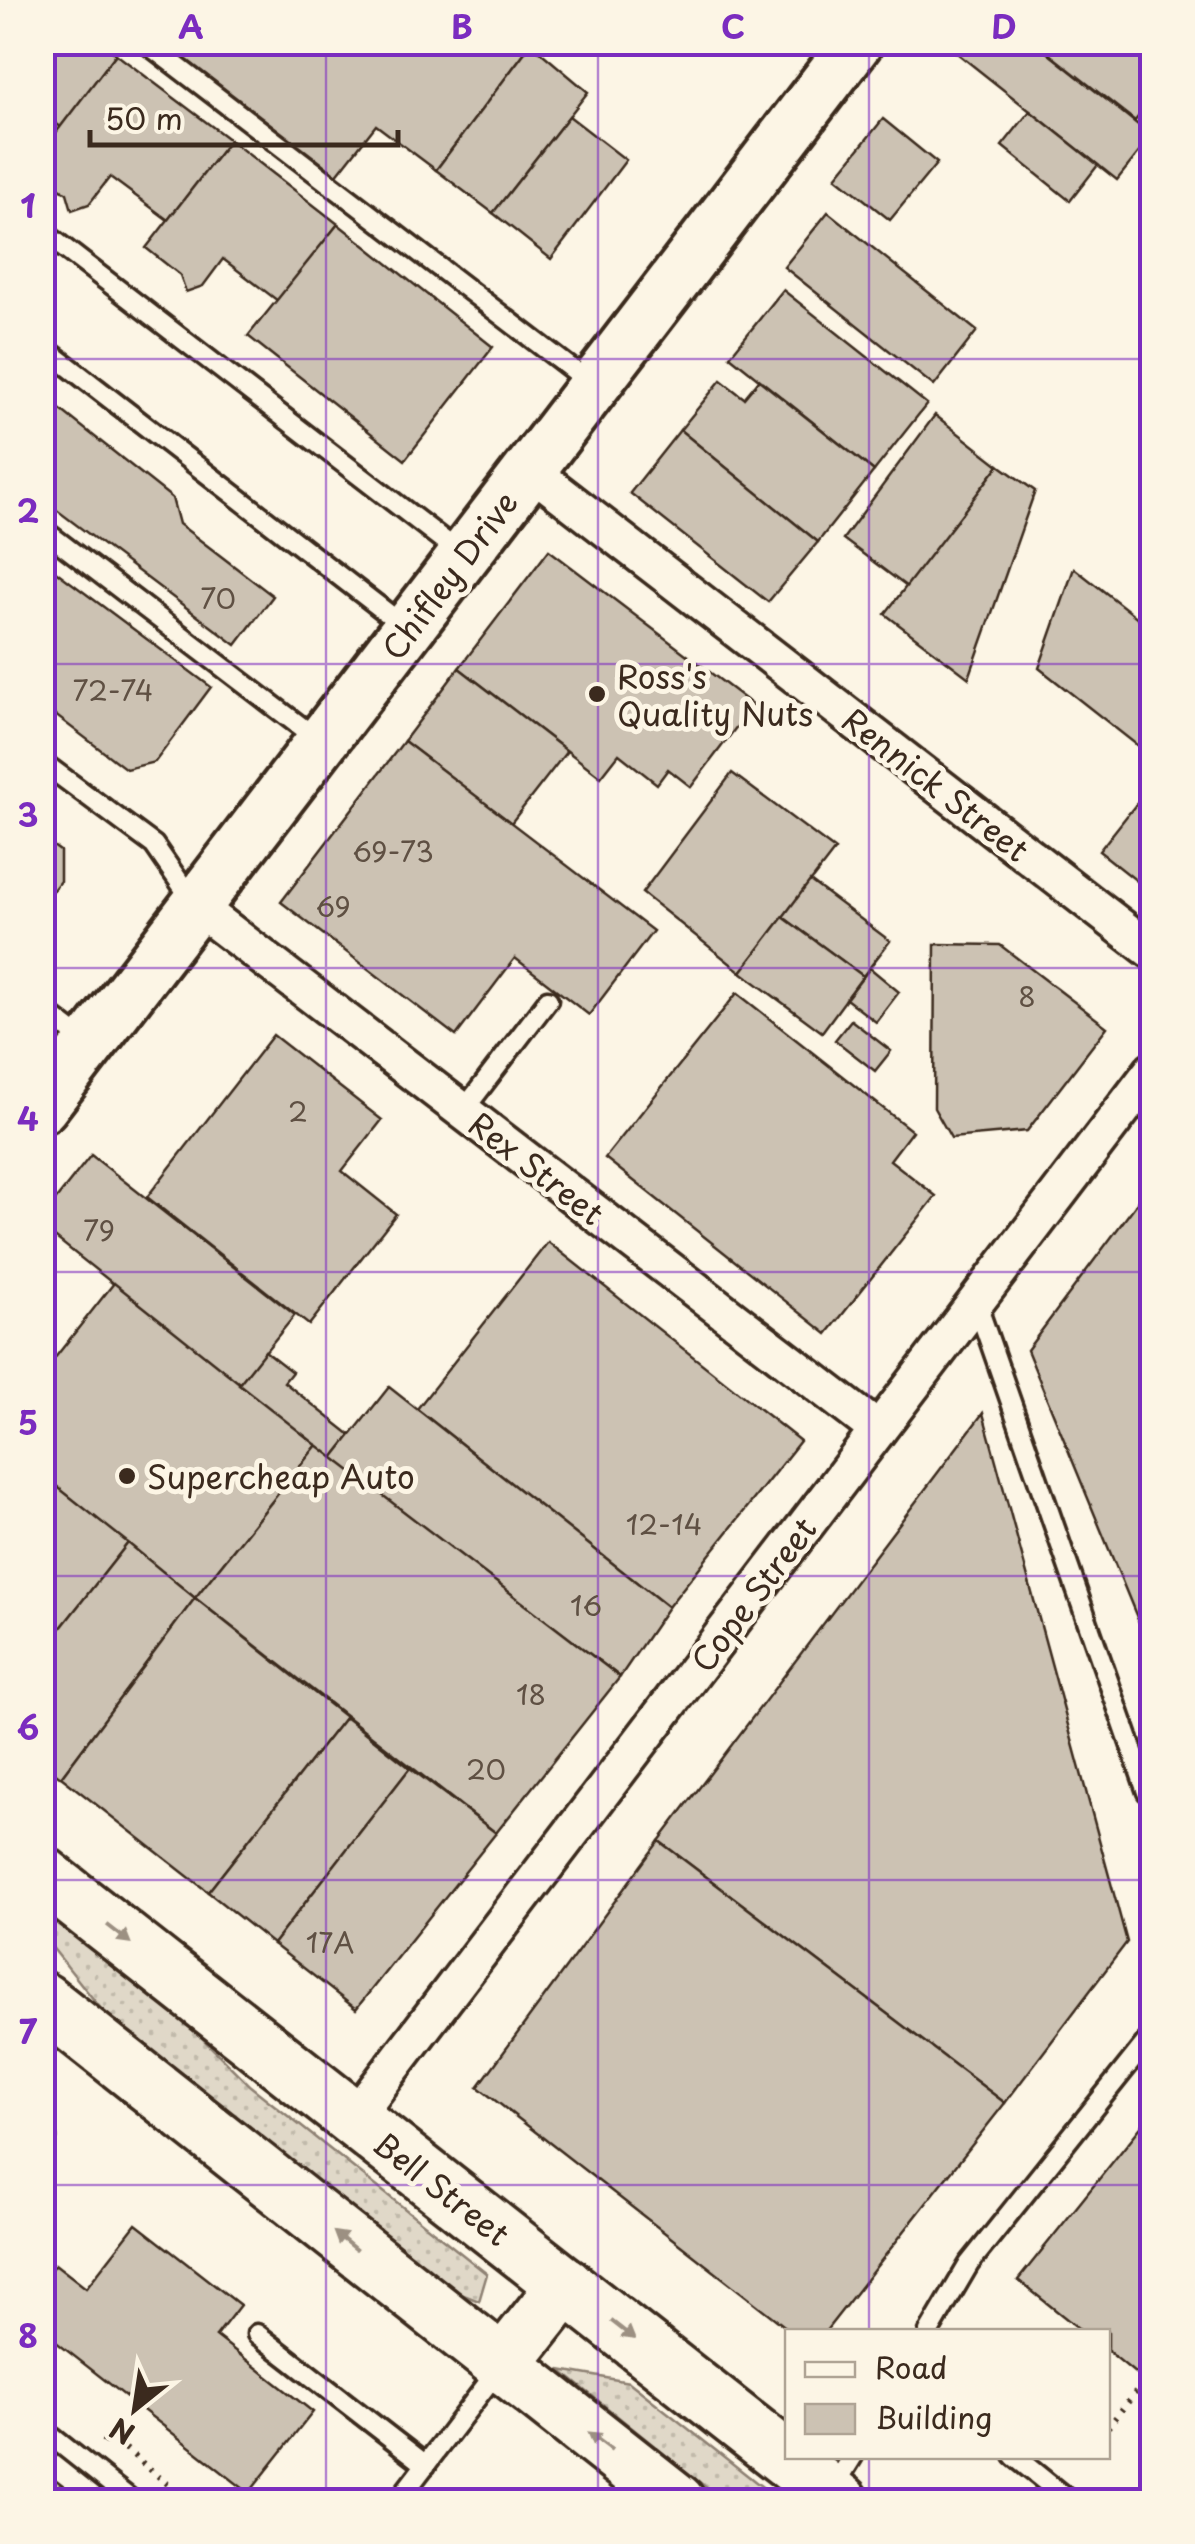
<svg xmlns="http://www.w3.org/2000/svg" width="1195" height="2544" viewBox="0 0 1195 2544" font-family="'Playpen Sans',sans-serif">
<style>
.grass{fill:url(#grass-dots);stroke:#8e8173;stroke-width:2.5}
.building{fill:#ccc2b3;stroke:#3b2a1e;stroke-width:2.5}
.lines{fill:none;stroke-linecap:round;stroke-linejoin:round}
.lane-casing{stroke:#3b2a1e;stroke-width:25}
.street-casing{stroke:#3b2a1e;stroke-width:42}
.secondary-casing{stroke:#3b2a1e;stroke-width:58}
.highway-casing{stroke:#3b2a1e;stroke-width:62}
.path{stroke:#3b2a1e;stroke-width:6;stroke-dasharray:2.5 8;stroke-linecap:butt}
.lane{stroke:#fcf5e5;stroke-width:18}
.street{stroke:#fcf5e5;stroke-width:35}
.secondary{stroke:#fcf5e5;stroke-width:50}
.highway{stroke:#fcf5e5;stroke-width:55}
.oneway{fill:#9c9082}
.grid{fill:none;stroke:#7b2cbf;stroke-width:2.5;stroke-opacity:0.55}
.poi-dot{fill:#3b2a1e;stroke:#fcf5e5;stroke-width:4}
.labels{text-anchor:middle;dominant-baseline:central;stroke-width:10;stroke-linejoin:round;paint-order:stroke}
.number-label{font-size:28px;fill:#5f5043}
.street-label{font-size:32px;fill:#3b2a1e;stroke:#fcf5e5}
.poi-label{font-size:32px;fill:#3b2a1e;stroke:#fcf5e5;text-anchor:start}
.neatline{fill:none;stroke:#7b2cbf;stroke-width:4}
.grid-label{font-size:32px;text-anchor:middle;font-weight:bold;fill:#7b2cbf}
</style>
<defs>
<pattern id="grass-dots" width="8" height="8" patternUnits="userSpaceOnUse" patternTransform="scale(2.5)"><rect width="8" height="8" fill="#e0d8c8"/><path d="M2 2h.1M6 6h.1" fill="none" stroke="#c1baab" stroke-width="1.8" stroke-linecap="round"/></pattern>
</defs>
<rect width="100%" height="100%" fill="#fcf5e5"/>
<filter id="ink" filterUnits="userSpaceOnUse"><feTurbulence type="fractalNoise" baseFrequency=".01" numOctaves="2"/><feDisplacementMap in="SourceGraphic" scale="20" xChannelSelector="R" yChannelSelector="G"/><feConvolveMatrix kernelMatrix="1 2 1 2 8 2 1 2 1" color-interpolation-filters="sRGB"/></filter>
<g filter="url(#ink)">
<!-- grass -->
<g class="grass">
<path d="M42 1903 166 2002 249 2085 487 2274 479 2301 448 2289 102 2010 43 1936Z"/>
<path d="M560 2370 629 2382 780 2501H723Z"/>
</g>
<!-- building -->
<g class="building">
<path d="M42 42H100L116 54 61 127 42 114Z"/>
<path d="M163 42H528L531 44 436 170 376 125 336 176Z"/>
<path d="M943 42H1034L1152 136 1117 180Z"/>
<path d="M1034 42H1149L1152 45V98L1135 121Z"/>
<path d="M531 44 588 92 493 213 436 170Z"/>
<path d="M116 54 230 140 168 220 110 177 89 204 72 210 67 193 42 175V151Z"/>
<path d="M1030 111 1098 165 1070 201 1002 146Z"/>
<path d="M569 116 626 160 551 259 493 213Z"/>
<path d="M883 119 937 163 890 220 836 177Z"/>
<path d="M230 140 338 224 278 301 223 259 203 286 186 292 180 275 146 248Z"/>
<path d="M828 212 977 331 934 386 784 267Z"/>
<path d="M338 224 493 347 405 460 248 336Z"/>
<path d="M783 290 927 404 874 471 730 356Z"/>
<path d="M721 380 744 398 759 380 874 471 818 542 680 430Z"/>
<path d="M42 395 172 498 179 524 273 596 236 645 42 499Z"/>
<path d="M935 415 999 465 907 587 843 539Z"/>
<path d="M680 430 818 542 768 602 630 493Z"/>
<path d="M999 465 1035 491 969 678 885 614Z"/>
<path d="M549 550 753 705 691 787 668 769 657 784 619 754 601 777 459 668Z"/>
<path d="M42 561 211 687 155 762 126 769 42 705Z"/>
<path d="M1074 568 1152 629V757L1039 668Z"/>
<path d="M459 668 567 751 511 823 404 741Z"/>
<path d="M404 741 653 931 589 1015 515 958 456 1036 281 902Z"/>
<path d="M732 773 835 850 741 972 642 893Z"/>
<path d="M1152 784V893L1099 851Z"/>
<path d="M42 838 60 851V881L42 904Z"/>
<path d="M810 881 890 941 863 976 783 917Z"/>
<path d="M783 917 863 976 822 1032 741 972Z"/>
<path d="M935 944 1000 945 1107 1027 1027 1131 951 1138 934 1108Z"/>
<path d="M870 968 899 992 876 1022 846 999Z"/>
<path d="M737 993 912 1131 890 1160 936 1196 827 1334 605 1158Z"/>
<path d="M851 1020 891 1051 875 1071 835 1040Z"/>
<path d="M273 1035 382 1120 342 1171 396 1214 309 1325 147 1197Z"/>
<path d="M91 1155 295 1315 239 1384 42 1227V1217Z"/>
<path d="M1152 1183V1654L1027 1350Z"/>
<path d="M548 1242 800 1441 668 1607 417 1409Z"/>
<path d="M114 1283 317 1445 195 1598 42 1475V1350L54 1359Z"/>
<path d="M265 1351 292 1372 284 1382 351 1435 333 1458 239 1384Z"/>
<path d="M389 1387 668 1607 620 1677 333 1458Z"/>
<path d="M983 1413 1127 1942 1005 2103 659 1841Z"/>
<path d="M317 1445 620 1677 496 1833 195 1598Z"/>
<path d="M55 1485 128 1543 42 1652V1501Z"/>
<path d="M128 1543 195 1598 61 1777 42 1763V1652Z"/>
<path d="M195 1598 345 1717 208 1892 61 1777Z"/>
<path d="M345 1717 410 1768 273 1944 208 1892Z"/>
<path d="M410 1768 496 1833 356 2009 273 1944Z"/>
<path d="M659 1841 1005 2103 825 2332H792L478 2087Z"/>
<path d="M1152 2113V2387L1108 2351V2332H1083L1018 2280Z"/>
<path d="M136 2224 240 2305 216 2336 313 2412 249 2493 42 2331V2280L55 2264 86 2288Z"/>
<path d="M42 2469 81 2499 78 2502H42Z"/>
</g>
<g class="lines">
<defs>
<g id="lane">
<path d="M145 42 590 383"/>
<path d="M42 231 460 553"/>
<path d="M42 346 404 626"/>
<path d="M42 529 317 739"/>
<path d="M42 762 154 845 194 903"/>
<path d="M42 1009 85 1042"/>
<path d="M463 1111 548 1000"/>
<path d="M976 1302 1147 1792"/>
<path d="M42 2136 46 2138 42 2142"/>
<path d="M929 2332 969 2264 1152 2035"/>
<path d="M257 2334 426 2465"/>
<path d="M42 2429 134 2502"/>
<path d="M1014 2456 1071 2502"/>
<path d="M832 2490 853 2456"/>
<path d="M397 2502 498 2370"/>
</g>
<g id="street">
<path d="M530 470 1152 951"/>
<path d="M196 906 878 1430"/>
<path d="M353 2119 1152 1071"/>
</g>
<path id="secondary" d="M42 1107 857 42"/>
<g id="highway">
<path d="M42 1874 841 2502"/>
<path d="M42 2000 677 2502"/>
<path d="M502 2366 566 2285"/>
</g>
</defs>
<!-- lane casing -->
<use href="#lane" class="lane-casing"/>
<!-- street casing -->
<use href="#street" class="street-casing"/>
<!-- secondary casing -->
<use href="#secondary" class="secondary-casing"/>
<!-- highway casing -->
<use href="#highway" class="highway-casing"/>
<!-- path -->
<g class="path">
<path d="M1108 2427 1136 2392"/>
<path d="M103 2443 109 2435 189 2502"/>
</g>
<!-- lane -->
<use href="#lane" class="lane"/>
<!-- street -->
<use href="#street" class="street"/>
<!-- secondary -->
<use href="#secondary" class="secondary"/>
<!-- highway -->
<use href="#highway" class="highway"/>
</g>
<!-- one-way arrows -->
<defs><path id="oneway-solid" d="M-6-.8H1V-3.2L6.5 0L1 3.2V.8H-6Z" transform="scale(2.5)"/></defs>
<g class="oneway">
<use href="#oneway-solid" transform="translate(119 1934) rotate(38)"/>
<use href="#oneway-solid" transform="translate(345 2241) rotate(-141)"/>
<use href="#oneway-solid" transform="translate(623 2330) rotate(38)"/>
<use href="#oneway-solid" transform="translate(600 2441) rotate(-143)"/>
</g>
</g>
<!-- grid -->
<path class="grid" d="M326 42V2502M598 42V2502M869 42V2332M42 359H1152M42 664H1152M42 968H1152M42 1272H1152M42 1576H1152M42 1880H1152M42 2185H1152M869 2456V2502"/>
<!-- markers -->
<g class="poi-dot">
<circle cx="597" cy="694" r="10"/>
<circle cx="127" cy="1476" r="10"/>
</g>
<g class="labels">
<!-- number labels -->
<g class="number-label">
<text x="218" y="597">70</text>
<text x="113" y="689">72-74</text>
<text x="393" y="850">69-73</text>
<text x="333" y="905">69</text>
<text x="1027" y="995">8</text>
<text x="298" y="1110">2</text>
<text x="99" y="1229">79</text>
<text x="664" y="1523">12-14</text>
<text x="586" y="1604">16</text>
<text x="531" y="1693">18</text>
<text x="486" y="1768">20</text>
<text x="330" y="1941">17A</text>
</g>
<!-- street labels -->
<g class="street-label">
<text transform="translate(449 575) rotate(-53)">Chifley Drive</text>
<text transform="translate(936 784) rotate(38)">Rennick Street</text>
<text transform="translate(537 1168) rotate(38)">Rex Street</text>
<text transform="translate(753 1594) rotate(-53)">Cope Street</text>
<text transform="translate(442 2188) rotate(38)">Bell Street</text>
</g>
<!-- poi labels -->
<g class="poi-label">
<text x="617" y="676">Ross's<tspan x="617" dy="37">Quality Nuts</tspan></text>
<text x="147" y="1476">Supercheap Auto</text>
</g>
</g>
<!-- margin -->
<rect width="1195" height="2544" fill="none" stroke="#fcf5e5" stroke-width="110"/>
<!-- legend -->
<rect x="785" y="2329" width="325" height="130" fill="#fcf5e5" stroke="#afa495" stroke-width="2.5"/>
<rect x="805" y="2362" width="50" height="15" fill="#fcf5e5" stroke="#afa495" stroke-width="2.5"/>
<text x="875" y="2379" font-size="30" fill="#3b2a1e">Road</text>
<rect x="805" y="2404" width="50" height="30" fill="#ccc2b3" stroke="#afa495" stroke-width="2.5"/>
<text x="875" y="2429" font-size="30" fill="#3b2a1e">Building</text>
<!-- north arrow -->
<g transform="translate(135 2409) rotate(210)" stroke="#fcf5e5" stroke-width="8" paint-order="stroke">
<path d="M0-8L18 38L0 25L-18 38Z" fill="#3b2a1e"/>
<text y="-15" font-size="28" font-weight="bold" text-anchor="middle" fill="#3b2a1e">N</text>
</g>
<!-- scale -->
<path d="M90 130v15h308v-15" fill="none" stroke="#3b2a1e" stroke-width="5"/>
<text x="105" y="130" font-size="30" fill="#3b2a1e" stroke="#fcf5e5" stroke-width="8" paint-order="stroke">50 m</text>
<rect x="55" y="55" width="1085" height="2434" class="neatline"/>
<g class="grid-label">
<text x="191" y="39">A</text>
<text x="462" y="39">B</text>
<text x="733" y="39">C</text>
<text x="1004" y="39">D</text>
<text x="28" y="218">1</text>
<text x="28" y="523">2</text>
<text x="28" y="827">3</text>
<text x="28" y="1131">4</text>
<text x="28" y="1435">5</text>
<text x="28" y="1740">6</text>
<text x="28" y="2044">7</text>
<text x="28" y="2348">8</text>
</g>
</svg>
